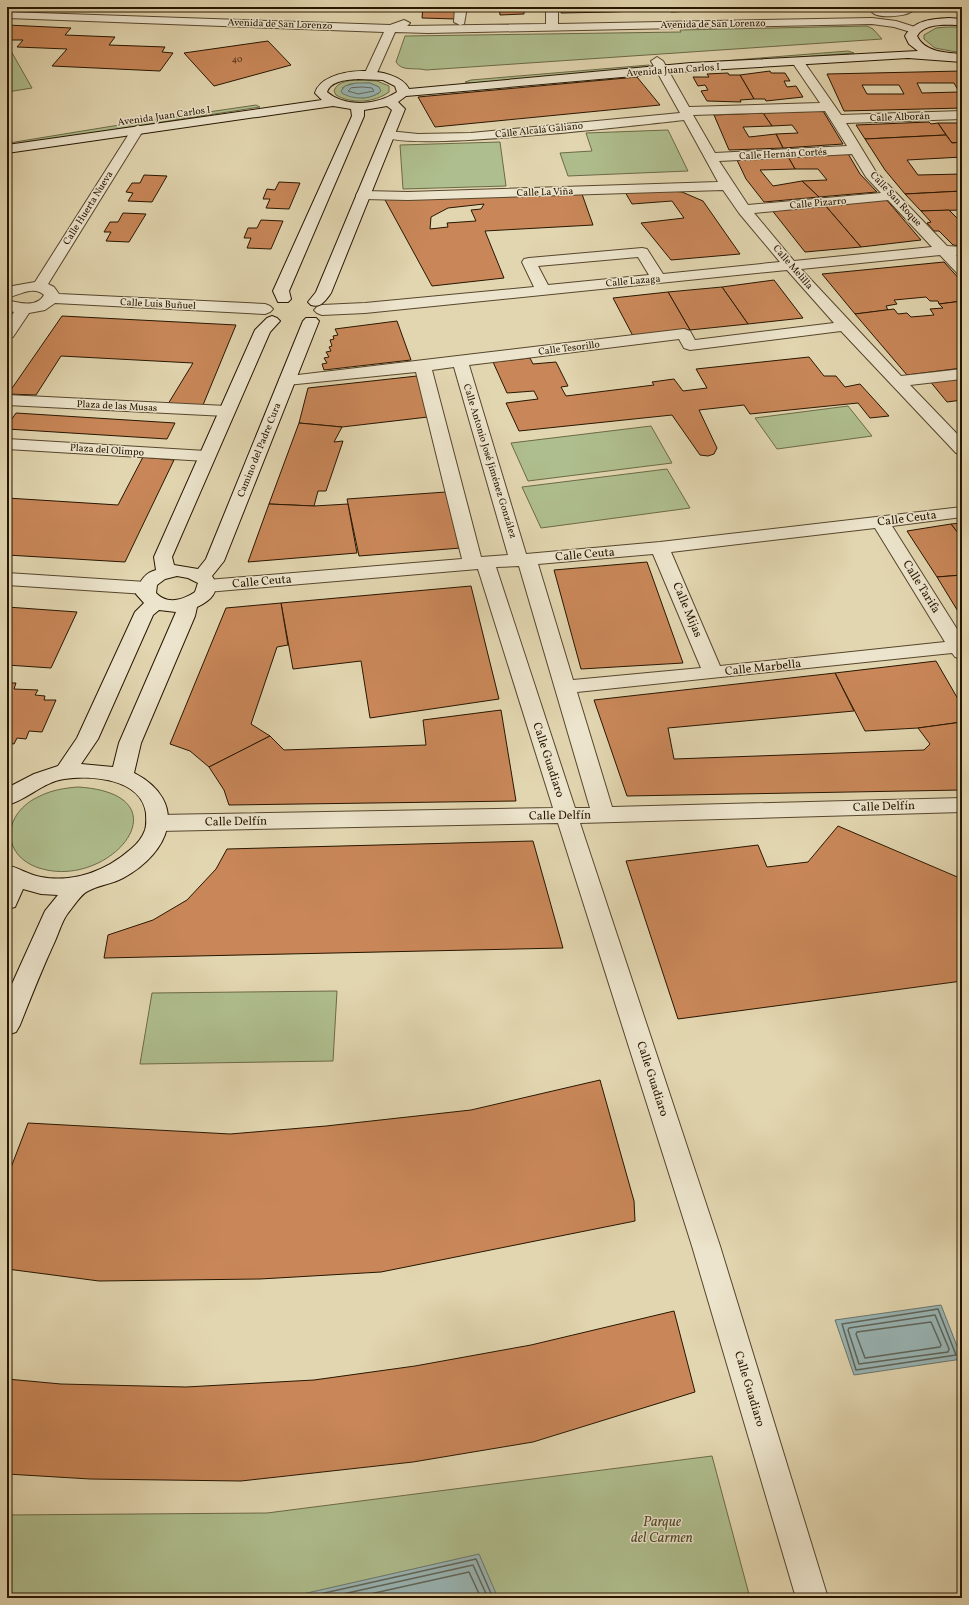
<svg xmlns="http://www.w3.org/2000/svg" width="969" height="1605" viewBox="0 0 969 1605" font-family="Vollkorn,serif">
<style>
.green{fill:#afbe8e;stroke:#6b6a47;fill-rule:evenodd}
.water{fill:#99b6b6;stroke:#6b766d}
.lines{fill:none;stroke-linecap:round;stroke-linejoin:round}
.shore-far1{stroke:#60665b;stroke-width:1}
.shore{stroke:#60665b;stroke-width:1.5}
.building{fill:#c98759;stroke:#271600;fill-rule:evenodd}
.street-casing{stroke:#56462c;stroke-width:2}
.secondary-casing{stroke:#271600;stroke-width:2}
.street{fill:#ece4cc;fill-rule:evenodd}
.secondary{fill:#ece4cc;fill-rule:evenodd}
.labels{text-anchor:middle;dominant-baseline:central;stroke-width:3;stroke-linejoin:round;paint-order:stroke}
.far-number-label{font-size:9px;fill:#503216}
.far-street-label{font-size:10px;fill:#271600;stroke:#ece4cc}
.street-label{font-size:12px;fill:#271600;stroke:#ece4cc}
.near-park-label{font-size:14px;font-style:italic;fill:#50482b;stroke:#ece4cc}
</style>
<rect width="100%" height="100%" fill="#e2d6b0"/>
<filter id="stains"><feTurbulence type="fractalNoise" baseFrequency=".005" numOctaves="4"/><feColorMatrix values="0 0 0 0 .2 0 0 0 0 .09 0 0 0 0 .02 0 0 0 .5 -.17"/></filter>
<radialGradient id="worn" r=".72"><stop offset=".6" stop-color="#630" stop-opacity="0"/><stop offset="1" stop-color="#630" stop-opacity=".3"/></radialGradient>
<!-- green -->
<g class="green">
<path d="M867 26 873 29 882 39 426 70C415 67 402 72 396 62L405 36 681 32 680 30Z"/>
<path d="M947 27H962V53L935 48 924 39V35L936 28Z"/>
<path d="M11 51 32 88 7 92V52Z"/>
<path d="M848 51 854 53 710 64 697 63Z"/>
<path d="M649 65 650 68 471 83 465 82 471 80Z"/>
<path d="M363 80 377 81 389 86V92C374 103 351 104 336 95L334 91C337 80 353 80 363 80ZM370 83 379 87V93C364 101 354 99 342 88L350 84Z"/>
<path d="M256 105 260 107 14 145 9 143 113 126Z"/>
<path d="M668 130 688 171 568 176 560 153 592 151 586 133Z"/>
<path d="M500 142 506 186 403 189 400 145Z"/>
<path d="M848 406 872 436 777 449 755 418Z"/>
<path d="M651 426 672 463 528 481 511 443Z"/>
<path d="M667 469 690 508 541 528 522 487Z"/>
<path d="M78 787C189 794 111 891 39 868 0 855 2 813 40 796 52 790 65 788 78 787Z"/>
<path d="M337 991 333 1061 140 1064 152 993Z"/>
<path d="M712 1456 750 1598H7V1515L267 1513Z"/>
</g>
<!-- water -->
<g class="water">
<path d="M356 83H370L379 87 381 91C371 100 353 100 342 93L341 91 345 86Z"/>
<path d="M941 1305 962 1359 854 1375 835 1320Z"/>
<path d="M479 1554 498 1598H277H285Z"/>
</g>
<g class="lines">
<!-- shore-far1 -->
<path class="shore-far1" d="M363 87 372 88 374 91 358 94 348 91 351 88Z"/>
<!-- shore -->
<g class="shore">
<path d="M938 1309 956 1355 856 1370 842 1324Z"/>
<path d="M935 1315 949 1349 948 1352 859 1364 848 1330 849 1328Z"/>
<path d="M931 1322 941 1345 940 1347 865 1358 856 1334 857 1332Z"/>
<path d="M302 1598 476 1559 493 1598"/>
<path d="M325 1598 473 1565 488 1598"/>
<path d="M352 1598 469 1572 481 1598"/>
</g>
</g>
<!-- building -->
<g class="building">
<path d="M423 7H458L457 19 422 18Z"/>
<path d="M499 7H524V14L500 15Z"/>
<path d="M561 7H610V12L561 13Z"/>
<path d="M610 7H638L639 11 610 12Z"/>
<path d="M648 7H669L670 11H649Z"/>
<path d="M669 7H690L692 11 671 12Z"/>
<path d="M7 25 71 28 65 35 115 37 109 45 165 47 162 52 173 53 160 71 52 66 67 49 17 47 23 40H7Z"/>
<path d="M268 41 291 65 214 86 184 53Z"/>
<path d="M770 71 771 73H785L790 81H784L787 87 796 86 803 97 766 101 765 99H754L740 75Z"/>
<path d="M962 71V108L844 111 827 74ZM917 83H954L959 92 922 93ZM862 85H899L904 94H867Z"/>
<path d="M728 73 729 75H740L754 99 740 100 741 102 707 101 701 91 708 90 705 85 698 86 693 77H709L707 74Z"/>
<path d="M637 77 660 105 435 127 418 97Z"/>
<path d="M823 111 843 144 783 148 776 134 798 133 792 125 772 126 763 113Z"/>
<path d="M763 113 772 126 743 127 749 137 776 134 783 148 729 150 714 115Z"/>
<path d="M929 122 931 124 938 123 946 135 865 139 856 125Z"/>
<path d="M938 123H962V142L952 143Z"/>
<path d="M946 135 952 143 962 142V157L907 160 918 175 962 174V191L905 194 885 170 865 139Z"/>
<path d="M847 152 860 174 877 192 819 197 802 181 827 180 818 169H795L787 155Z"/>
<path d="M787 155 795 169 760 170 773 186 802 181 819 197 764 202 746 179 736 158Z"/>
<path d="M144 175 167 176 152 202 128 201 133 193 126 192 132 183H140Z"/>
<path d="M279 182 300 183 289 209 266 208 270 199H263L267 189 275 190Z"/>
<path d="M672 191 682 192 703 201 740 254 671 260 641 223 684 218 672 201 632 204 625 192Z"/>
<path d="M962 191V210L921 211 905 194Z"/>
<path d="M582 194 593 225 485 231 504 278 432 286 384 198ZM484 204 481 209 471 210 476 221 447 223 448 227 430 229 431 217 448 208Z"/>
<path d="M885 198 921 240 861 247 824 204Z"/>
<path d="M824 204 861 247 805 252 771 209Z"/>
<path d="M949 210 957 218 962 217V246L953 245 939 231H934L927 223 931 222 921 211Z"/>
<path d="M123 213 146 214 129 242 106 241 111 232H104L110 222H118Z"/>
<path d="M261 220 283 221 271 249 247 248 251 238H244L248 228H257Z"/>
<path d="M944 262 962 282V301L939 304 938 301H930L926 297 894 300 897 304 886 306 888 310 855 314 822 274Z"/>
<path d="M774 280 803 318 748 324 722 287Z"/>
<path d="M722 287 748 324 690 330 668 292Z"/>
<path d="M668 292 690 330 633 336 613 298Z"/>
<path d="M962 301V368L907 375 855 314 894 309 898 314 907 313 911 317 934 315 930 309 943 308 939 304Z"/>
<path d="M62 316 236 325 203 405 168 404 193 363 61 356 36 395 8 394Z"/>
<path d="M397 321 411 360 324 370 322 364 327 363 324 358 329 357 326 352 331 351 329 347 332 346 330 340 334 339 333 336 338 335 335 329Z"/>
<path d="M809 357 824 376H836L845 387 860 384 889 416 870 418 858 403 750 414 744 405 699 410 717 448 714 454 708 456 700 455 672 415 519 431 506 403 538 399 534 391 507 393 493 362 530 358 533 364 556 362 568 386 561 387 566 396 654 385 652 382 674 379 683 391 707 388 696 369Z"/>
<path d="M417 376 428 417 342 427 299 423 308 388Z"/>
<path d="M962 376V400L947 402 929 380Z"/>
<path d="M16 413 175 423 167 439 7 429V426Z"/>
<path d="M299 423 342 427 334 442 343 441 326 491H318L314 506 269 504Z"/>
<path d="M143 457 174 460 125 562 7 555V498L118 505Z"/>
<path d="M446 492 461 548 359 556 347 499Z"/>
<path d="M269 504 314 506 348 504 357 553 248 562Z"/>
<path d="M962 523V538L951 524Z"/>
<path d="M951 524 962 538V548H959L962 553V575L937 577 907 531Z"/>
<path d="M647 562 683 663 581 669 554 570Z"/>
<path d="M962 575V618L937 577Z"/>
<path d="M471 586 499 699 370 718 361 661 293 669 281 603Z"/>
<path d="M281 603 288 645 277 647 251 724 270 736 209 767 190 751 170 744 226 608Z"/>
<path d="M7 607 77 612 51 668 7 665Z"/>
<path d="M936 661 962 706V722L918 728 865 731 835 673Z"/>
<path d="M835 673 854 711 668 728 674 759 924 750 930 744 918 728 962 722V790L627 796 594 700Z"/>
<path d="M7 683H16L14 689 38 690 35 695 45 696 44 700H56L42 732 29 731 26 739 17 738 14 744 7 743Z"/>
<path d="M501 710 516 801 229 805 224 790 209 767 270 736 284 750 426 745 423 720Z"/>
<path d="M838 826 962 879V981L678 1019 626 861 758 845 767 867 808 862Z"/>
<path d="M533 841 563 948 104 958 108 935 153 920 187 900 216 869 227 849Z"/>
<path d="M600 1080 634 1201 635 1221 381 1272 260 1279 99 1281 7 1269V1178L28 1123 230 1134 326 1126 471 1110Z"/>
<path d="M674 1311 695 1392 533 1442 413 1462 241 1481 90 1479 7 1474V1379L61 1384 186 1387 314 1380 415 1366 531 1345Z"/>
</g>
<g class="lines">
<defs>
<g id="street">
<path d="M455 7H467L464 24 460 25 454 22Z"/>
<path d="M546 7H558V24L872 18 896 21 918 28 920 30 914 33 894 27 872 24 428 33 395 32 376 75 370 79 364 75 384 32 7 18V12L390 25 404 20 410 23 407 26 546 24Z"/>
<path d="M902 7H914L915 9C909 17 878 19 872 12L878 9H902Z"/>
<path d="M657 57 663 61 689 107 820 103 792 62 798 58 802 59 841 115 962 111V119L846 123 876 172 947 246 962 247V255H956L962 261V274L957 273 940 255 801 269 901 376 962 369V379L910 385 962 439V454L956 453 841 331 690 350 684 348 679 339 469 365 526 554 660 542 962 507V517L892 526 962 637V659L955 657 952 653 577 692 612 807 962 798V812L580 823 720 1246 828 1598H796L692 1246 558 823 159 831 151 828 148 823 151 818 159 815 553 808 478 569 207 592 200 590 197 586 200 582 207 580 462 559 416 372 287 385 281 383 279 380 281 377 684 329 690 331 695 340 834 323 787 270 365 313 322 315 317 313 314 310 317 307 322 305 365 303 534 287 522 262 524 259 529 258 642 248 647 249 663 274 780 262 739 213 723 190 408 200 363 199 358 198 356 195 358 192 363 191 408 192 718 182 684 120C647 124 396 154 383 135L389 131 418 134 471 133 680 113 651 61ZM825 111 847 146 715 153 693 115ZM852 154 866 177 881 193 748 205 719 161ZM888 200 932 247 794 261 754 213ZM638 257 649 275 548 285 538 266ZM454 367 508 555 481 557 432 370ZM875 528 945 642 720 666 671 552ZM653 554 701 668 573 680 538 564ZM519 566 590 808H575L496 567Z"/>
<path d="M138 125 144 129 48 284 54 287 59 294 265 304 270 306 273 309 270 312 265 314 55 303 45 310 29 313 13 337 7 339V322L14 312 7 310V300C19 303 37 308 44 295 34 285 19 295 7 298V287L35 282 132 129Z"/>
<path d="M7 395 226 406 232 407 234 411 232 415 226 416 7 405Z"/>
<path d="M7 439 206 451 212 452 215 456 212 460 206 461 7 449Z"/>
<path d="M7 573 146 582 153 584 156 588 153 592 146 594 7 585Z"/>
</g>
<g id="secondary">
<path d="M949 18 962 19V25C949 25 924 22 917 36 924 52 947 53 962 54V62L908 58 691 71 406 96 398 102 405 109 331 293C325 301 321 308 311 305L308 302 316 292 392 110 387 106 364 110V116L289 291 291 299 288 302H278L273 291 352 116 351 109 333 106 7 153V145L322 100 315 93C323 65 397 64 409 89L691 63 918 51 909 44 905 36C914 20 932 19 949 18ZM358 79 383 80 395 86 397 92C377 105 346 108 327 92 331 80 348 80 358 79Z"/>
<path d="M272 316 277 318 280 321 270 332 172 557 174 565 198 569 206 559 303 321 306 318H316L319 321 224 561 212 576C222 591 210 601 197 607L195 616 141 743 134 773C190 802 170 853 123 878 112 884 99 885 88 891 81 894 73 907 68 913 62 921 59 932 55 941 42 969 31 997 20 1025L16 1032 7 1035V995L45 911 58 895 41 894 23 889 15 907 7 909V865C19 868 29 875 41 877 74 883 106 871 131 849 137 844 142 838 145 830 147 824 146 819 146 813 141 778 91 775 64 779 43 782 27 800 7 805V788L34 774 58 766 77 738 135 612 144 603 136 594C139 582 144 573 156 570L154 557 255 330 267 318ZM177 576 188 578 198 583 195 592C183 600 167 605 156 593L157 585 165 579ZM159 610 176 612 119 743 113 767 81 764 98 739 153 615Z"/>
</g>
</defs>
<!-- street casing -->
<use href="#street" class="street-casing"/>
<!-- secondary casing -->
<use href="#secondary" class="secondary-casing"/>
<!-- street -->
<use href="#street" class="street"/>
<!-- secondary -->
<use href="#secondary" class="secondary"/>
</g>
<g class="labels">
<!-- far-number labels -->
<g class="far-number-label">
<text x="237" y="59">40</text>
</g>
<!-- far-street labels -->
<g class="far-street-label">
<text transform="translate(280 24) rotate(2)">Avenida de San Lorenzo</text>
<text transform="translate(713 24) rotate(-1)">Avenida de San Lorenzo</text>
<text transform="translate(673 70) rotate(-4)">Avenida Juan Carlos I</text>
<text transform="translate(164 116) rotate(-8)">Avenida Juan Carlos I</text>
<text transform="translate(900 117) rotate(-2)">Calle Alborán</text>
<text transform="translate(539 130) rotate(-6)">Calle Alcalá Galiano</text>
<text transform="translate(783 154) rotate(-3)">Calle Hernán Cortés</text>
<text transform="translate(545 192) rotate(-2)">Calle La Viña</text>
<text transform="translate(896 199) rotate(47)">Calle San Roque</text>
<text transform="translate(818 203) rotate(-5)">Calle Pizarro</text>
<text transform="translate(88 208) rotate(-58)">Calle Huerta Nueva</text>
<text transform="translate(793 267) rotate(49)">Calle Melilla</text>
<text transform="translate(633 281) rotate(-5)">Calle Lazaga</text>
<text transform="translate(158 304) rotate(3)">Calle Luis Buñuel</text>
<text transform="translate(569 348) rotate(-7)">Calle Tesorillo</text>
<text transform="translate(117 406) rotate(3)">Plaza de las Musas</text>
<text transform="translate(107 450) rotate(4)">Plaza del Olimpo</text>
<text transform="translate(259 450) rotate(-68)">Camino del Padre Cura</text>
<text transform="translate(490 461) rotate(73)">Calle Antonio José Jiménez González</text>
</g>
<!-- street labels -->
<g class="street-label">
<text transform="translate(907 519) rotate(-7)">Calle Ceuta</text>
<text transform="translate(585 555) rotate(-5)">Calle Ceuta</text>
<text transform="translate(262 582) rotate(-5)">Calle Ceuta</text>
<text transform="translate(921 587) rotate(58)">Calle Tarifa</text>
<text transform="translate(687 610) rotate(67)">Calle Mijas</text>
<text transform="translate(763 668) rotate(-6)">Calle Marbella</text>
<text transform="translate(548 760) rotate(72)">Calle Guadiaro</text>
<text transform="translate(884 807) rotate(-2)">Calle Delfín</text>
<text transform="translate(560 816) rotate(-1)">Calle Delfín</text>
<text transform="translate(236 822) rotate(-1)">Calle Delfín</text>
<text transform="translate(652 1079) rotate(72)">Calle Guadiaro</text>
<text transform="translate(749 1389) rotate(73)">Calle Guadiaro</text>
</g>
<!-- near-park labels -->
<g class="near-park-label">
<text x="662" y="1522">Parque<tspan x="662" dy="16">del Carmen</tspan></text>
</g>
</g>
<!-- margin -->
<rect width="969" height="1605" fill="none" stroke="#e2d6b0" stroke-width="24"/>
<rect x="8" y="8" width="953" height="1589" fill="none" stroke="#271600" stroke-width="2"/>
<rect x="12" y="12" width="945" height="1581" fill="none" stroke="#271600"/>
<rect width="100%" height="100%" filter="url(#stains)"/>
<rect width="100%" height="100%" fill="url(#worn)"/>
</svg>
